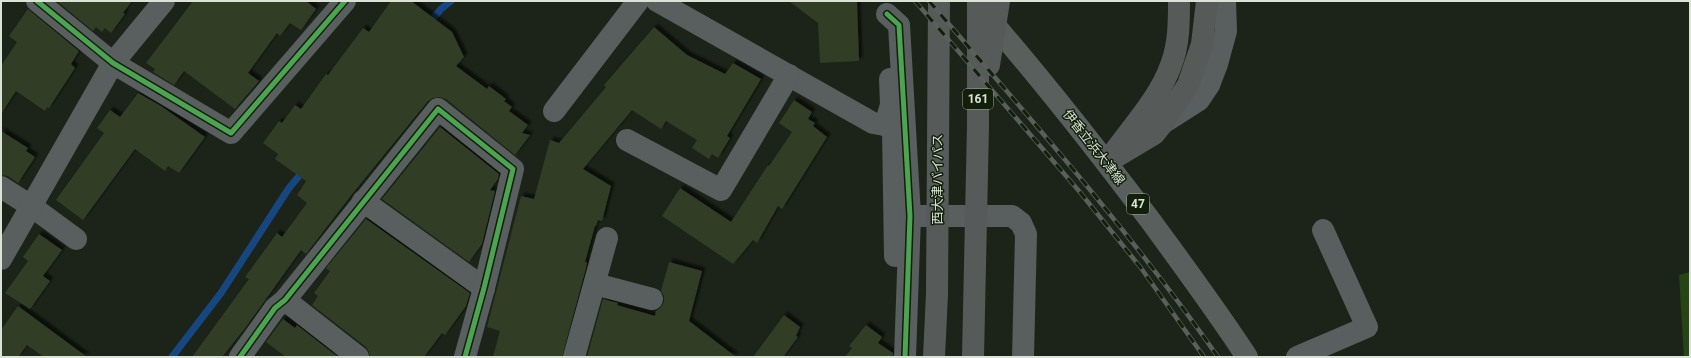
<svg xmlns="http://www.w3.org/2000/svg" width="1691" height="358" viewBox="0 0 1691 358" font-family="Roboto,'Noto Sans JP',sans-serif">
<style>
.green{fill:#274414}
.lines{fill:none;stroke-linecap:round;stroke-linejoin:round}
.stream{stroke:#174781;stroke-width:7}
.building{fill:#313d27;filter:url(#shadow)}
.street{stroke:#595e5e;stroke-width:22}
.primary{stroke:#585f5c;stroke-width:22}
.highway{stroke:#565b59;stroke-width:22}
.rail-casing{stroke:#595f5a;stroke-width:4.5}
.rail{stroke:#121f0a;stroke-width:3;stroke-dasharray:9;stroke-linecap:butt}
.cycleway-casing{stroke:#121f0a;stroke-width:8}
.cycleway{stroke:#4ca352;stroke-width:5}
.labels{text-anchor:middle;dominant-baseline:central;stroke-width:3;stroke-linejoin:round;paint-order:stroke}
.shield{fill:#121f0a;stroke:#9ea898;stroke-width:1}
.shield-label{font-size:12px;font-weight:bold;fill:#dae3d5}
.street-label{font-size:13px;fill:#dae3d5;stroke:#121f0a}
</style>
<defs>
<filter id="shadow"><feDropShadow dx="3.5" dy="-3.5" stdDeviation="1" flood-color="#0009"/></filter>
</defs>
<rect width="100%" height="100%" fill="#1c2419"/>
<!-- green -->
<path class="green" d="M1690 272V357H1684L1679 275Z"/>
<g class="lines">
<!-- stream -->
<g class="stream">
<path d="M428 25 441 9 451 1"/>
<path d="M172 357 221 293 289 188 304 170"/>
</g>
</g>
<!-- building -->
<g class="building">
<path d="M57 1H132L123 13 125 14 111 33 105 28 102 32 96 27 93 31Z"/>
<path d="M193 1H306L316 9 301 30 290 23 280 36 277 33 248 73 259 81 235 109 184 71 174 85 153 72 155 69 146 63Z"/>
<path d="M391 1H411L452 32 464 57 456 66 487 89 489 86 506 99 504 101 512 107 509 111 528 125 522 133 530 135 515 155 446 99 439 97 433 98 428 101 353 193 306 254 301 250 246 327 222 357H192L249 279 245 277 277 233 282 237 307 203 297 195 306 181 275 159 278 154 263 143 279 121 282 123 295 105 301 109 326 74 328 75 363 28 369 32Z"/>
<path d="M789 1H857L859 61 820 63 818 23Z"/>
<path d="M28 9 79 51 71 64 75 68 49 108 47 107 45 111 16 91 1 114V66L17 42 9 36Z"/>
<path d="M654 27 687 55 725 74 733 63 761 79 727 136 730 138 718 158 712 154 709 159 692 148 697 140 666 121 661 129 632 110 583 169 611 186 602 221 598 220 596 226H595L585 262H587L586 268 562 357H493L500 331 487 327 521 196 534 199 550 140 559 143 606 87 604 85Z"/>
<path d="M138 93 161 106 205 137 179 173 168 166 165 171 135 149 83 220 56 200 104 133 97 128 110 110 120 117Z"/>
<path d="M794 100 812 112 808 119 815 123 813 126 827 137 782 209 778 206 757 243 753 240 733 264 662 216 680 188 731 222 768 165 769 166 792 132 779 123Z"/>
<path d="M440 127 499 174 498 179 490 190 495 191 482 244 469 262 382 199Z"/>
<path d="M1 131 28 148 26 151 35 157 18 183 8 176 1 175Z"/>
<path d="M366 219 470 293 466 306 445 335 442 333 424 357H370L369 352 366 347 312 305 318 296 314 293 330 271 326 268Z"/>
<path d="M39 234 62 250 43 276 50 281 30 309 5 293 28 261 23 257Z"/>
<path d="M669 262 702 271 689 321 736 357H587L603 299 618 303 617 305 655 316 656 311 661 307 664 302V296L661 291Z"/>
<path d="M18 306 87 357H44L27 345 18 357H1V330Z"/>
<path d="M784 315 800 327 796 336 798 337 783 357H753Z"/>
<path d="M283 319 295 328 297 325 338 357H286L266 342Z"/>
<path d="M866 325 882 337 878 343 893 353V357H845L852 348 849 346Z"/>
</g>
<g class="lines">
<!-- street -->
<g class="street">
<path d="M37 1 113 63 231 133 345 1"/>
<path d="M657 1 873 123 885 125"/>
<path d="M887 14 899 25 910 216 905 357"/>
<path d="M890 79 891 105 885 125 893 130 895 256"/>
<path d="M554 111 638 1"/>
<path d="M1163 123 1199 100 1209 85 1217 64 1226 31 1225 1"/>
<path d="M627 140 721 190 789 75"/>
<path d="M1 187 31 206 76 239"/>
<path d="M363 201 484 288"/>
<path d="M910 216H1012L1021 223 1026 234 1023 357"/>
<path d="M1 259 113 63 164 1"/>
<path d="M595 284 652 299"/>
<path d="M285 300 358 357"/>
<path d="M240 357 275 308 285 300 438 109 513 169 484 288 465 357"/>
<path d="M574 357 607 238"/>
<path d="M1297 357 1367 327 1323 230"/>
</g>
<!-- primary -->
<path class="primary" d="M985 14C1044 82 1099 152 1153 224 1185 268 1217 311 1247 357"/>
<!-- highway -->
<g class="highway">
<path d="M989 65 999 1"/>
<path d="M1112 155C1132 127 1160 97 1171 65 1179 45 1179 22 1179 1"/>
<path d="M1107 162 1154 134 1163 123 1188 85 1202 44 1207 1"/>
<path d="M934 357 937 294 939 1"/>
<path d="M973 357 978 126V1"/>
</g>
<defs>
<g id="rail">
<path d="M915 1 1079 191 1141 268 1204 357"/>
<path d="M929 1C1029 117 1130 231 1218 357"/>
</g>
</defs>
<!-- rail casing -->
<use href="#rail" class="rail-casing"/>
<!-- rail -->
<use href="#rail" class="rail"/>
<defs>
<g id="cycleway">
<path d="M37 1 113 63 231 133 345 1"/>
<path d="M887 14 899 25 910 216 905 357"/>
<path d="M240 357 275 308 285 300 438 109 513 169 484 288 465 357"/>
</g>
</defs>
<!-- cycleway casing -->
<use href="#cycleway" class="cycleway-casing"/>
<!-- cycleway -->
<use href="#cycleway" class="cycleway"/>
</g>
<g class="labels">
<!-- shield labels -->
<g class="shield">
<rect x="963" y="89" width="30" height="20" rx="3"/>
<rect x="1127" y="194" width="22" height="20" rx="3"/>
</g>
<g class="shield-label">
<text x="978" y="99">161</text>
<text x="1138" y="204">47</text>
</g>
<!-- street labels -->
<g class="street-label">
<text transform="translate(1094 147) rotate(52)">伊香立浜大津線</text>
<text transform="translate(937 179) rotate(-90)">西大津バイパス</text>
</g>
</g>
<!-- border -->
<rect width="1691" height="358" fill="none" stroke="#dae3d5" stroke-width="4"/>
</svg>
